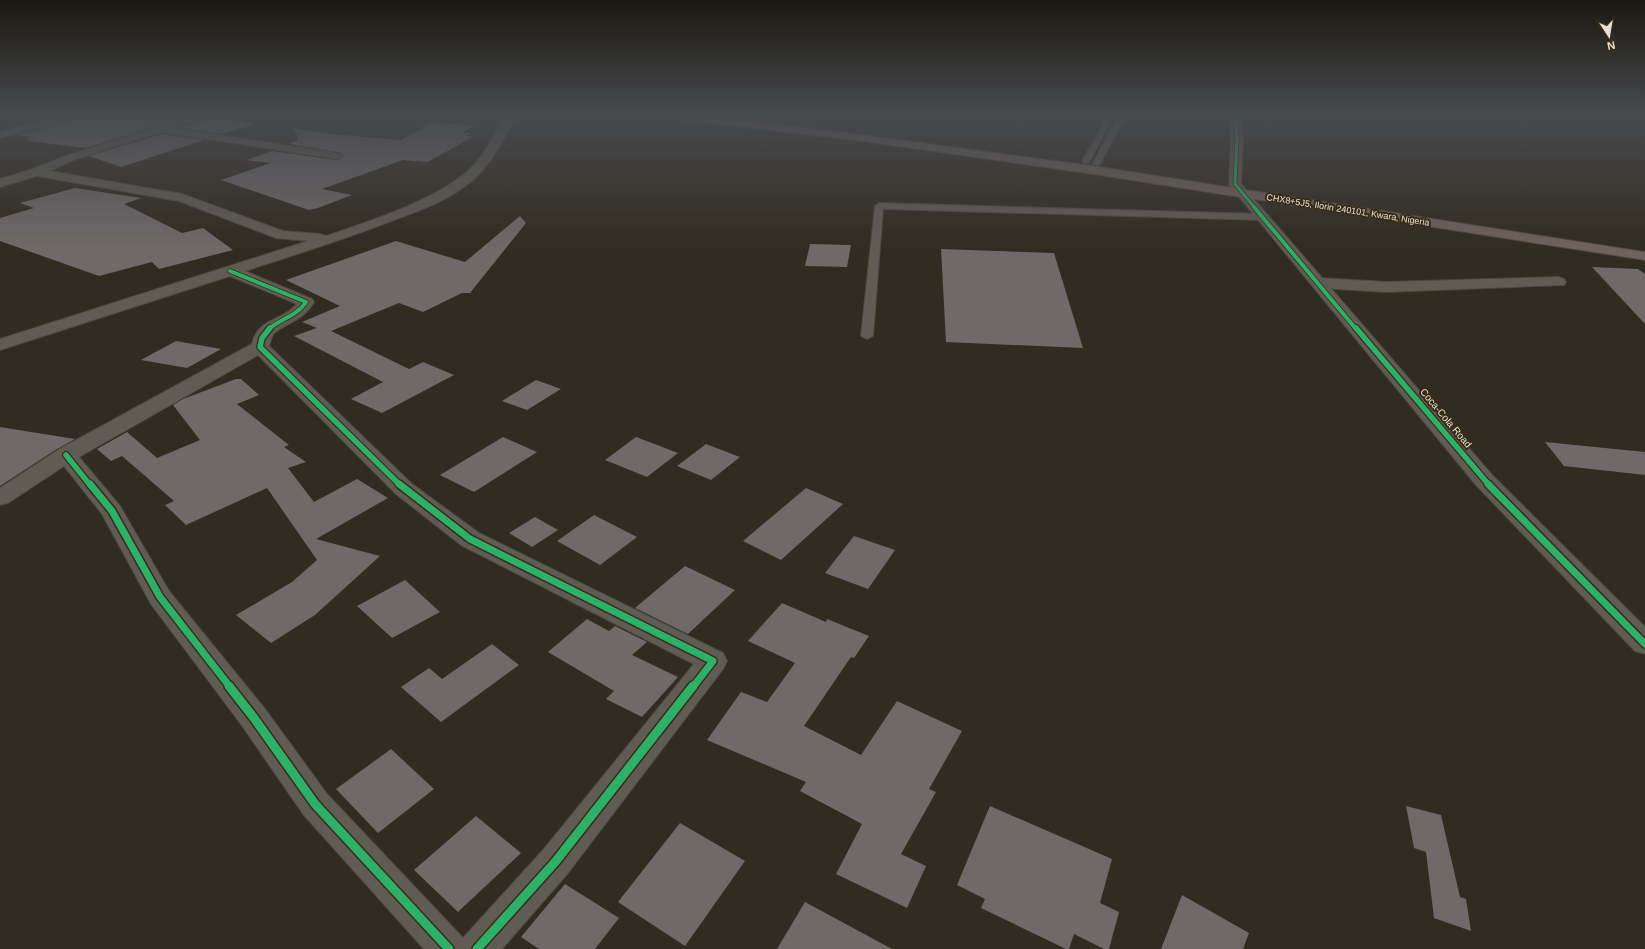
<svg xmlns="http://www.w3.org/2000/svg" width="1645" height="949" viewBox="0 0 1645 949" font-family="Arial,sans-serif">
<style>
.building{fill:#6f6969}
.lines{fill:none;stroke-linecap:round;stroke-linejoin:round}
.service-casing{stroke:#4d483f;stroke-width:2}
.minor-casing{stroke:#4d483f;stroke-width:2}
.tertiary-casing{stroke:#4d483f;stroke-width:2}
.primary-casing{stroke:#4d483f;stroke-width:2}
.service{fill:#605c54;fill-rule:evenodd}
.minor{fill:#605c54;fill-rule:evenodd}
.tertiary{fill:#605c54;fill-rule:evenodd}
.primary{fill:#6f615c;fill-rule:evenodd}
.cycleway-far4-casing{stroke:#382c19;stroke-width:4.5}
.cycleway-far3-casing{stroke:#382c19;stroke-width:5.5}
.cycleway-far2-casing{stroke:#382c19;stroke-width:8}
.cycleway-far1-casing{stroke:#382c19;stroke-width:10}
.cycleway-casing{stroke:#382c19;stroke-width:12}
.cycleway-far4{stroke:#2db169;stroke-width:3}
.cycleway-far3{stroke:#2db169;stroke-width:4}
.cycleway-far2{stroke:#2db169;stroke-width:5.5}
.cycleway-far1{stroke:#2db169;stroke-width:7}
.cycleway{stroke:#2db169;stroke-width:9}
.labels{text-anchor:middle;dominant-baseline:central;stroke-width:4;stroke-linejoin:round;paint-order:stroke}
.far-street-label{font-size:9px;fill:#e6dfd3;stroke:#382c19}
.street-label{font-size:10px;fill:#e6dfd3;stroke:#382c19}
</style>
<rect width="100%" height="100%" fill="#312b20"/>
<!-- building -->
<g class="building">
<path d="M93 115H191L86 148 27 141 30 140 26 139 33 137 18 135Z"/>
<path d="M211 117 255 124 223 134 181 128Z"/>
<path d="M431 123 475 125 463 133H470L466 136H474L428 162 403 160 322 189 352 195 318 208 309 210 221 180 271 163 247 160 272 151 336 160 343 157 341 153 336 152 289 144 298 140 294 128 332 134 401 140Z"/>
<path d="M162 134 204 140 121 167 89 156Z"/>
<path d="M75 188 141 198 124 204 182 233 203 228 233 250 159 269 152 262 99 276 0 241V218L34 208 20 203Z"/>
<path d="M520 216 526 223 470 293H462L423 312 399 303 331 331 409 369 423 362 454 375 382 413 351 399 383 382 294 336 317 328 302 322 340 306 286 280 396 241 465 262Z"/>
<path d="M810 244 851 245 847 267 805 266Z"/>
<path d="M941 249 1054 253 1083 348 946 342Z"/>
<path d="M1592 267 1638 269 1645 274V324Z"/>
<path d="M176 341 221 349 187 368 141 360Z"/>
<path d="M236 379H241L259 395 237 404 289 445 284 447 306 462 288 468 314 502 357 479 388 498 316 539 380 556 315 615 271 643 236 615 292 582 317 560 267 488 186 525 165 505 174 501 122 456 111 461 97 449 127 432 157 458 200 440 173 405 183 399Z"/>
<path d="M536 380 561 389 527 410 502 401Z"/>
<path d="M0 427 75 439 57 449 0 486Z"/>
<path d="M503 437 537 452 474 492 440 475Z"/>
<path d="M636 437 678 453 647 477 605 460Z"/>
<path d="M1545 442 1645 452V475L1564 466Z"/>
<path d="M706 444 740 457 711 480 677 466Z"/>
<path d="M806 488 843 504 781 560 743 541Z"/>
<path d="M594 515 637 537 600 565 557 541Z"/>
<path d="M535 517 558 530 532 547 509 533Z"/>
<path d="M854 536 895 550 868 589 825 573Z"/>
<path d="M685 566 735 590 688 634 635 608Z"/>
<path d="M405 580 440 612 392 638 357 606Z"/>
<path d="M782 603 826 622 827 619 869 636 854 658 851 657 804 726 861 755 897 701 962 731 929 789 936 792 901 854 926 866 907 908 836 874 862 824 800 791 806 782 707 740 741 692 767 702 795 663 748 641Z"/>
<path d="M587 619 609 631 615 626 647 642 632 655 678 677 642 717 606 699 614 691 548 652Z"/>
<path d="M492 644 519 665 441 722 401 687 429 668 442 679Z"/>
<path d="M391 749 434 789 378 833 336 789Z"/>
<path d="M990 806 1112 859 1100 903 1119 912 1109 949H1104L1074 934 1069 949H1066L981 908 985 899 957 885Z"/>
<path d="M1406 806 1441 815 1460 897 1466 899 1471 931 1434 918 1426 852 1414 848Z"/>
<path d="M476 816 521 853 458 912 414 870Z"/>
<path d="M680 823 745 861 685 946 618 902Z"/>
<path d="M565 884 619 918 595 949H539L521 937Z"/>
<path d="M1182 895 1249 933 1243 949H1161Z"/>
<path d="M805 902 892 949H777Z"/>
</g>
<g class="lines">
<defs>
<g id="service">
<path d="M1106 115H1112L1105 132 1089 163H1083L1082 161 1099 132Z"/>
<path d="M1119 115H1125L1100 165H1094L1093 163Z"/>
<path d="M879 203 1262 214 1266 217 1262 220 883 209 873 336 867 339 861 336 875 206Z"/>
</g>
<g id="minor">
<path d="M66 115H83L82 117 0 138V132Z"/>
<path d="M195 115H210L209 117 174 128 336 153 340 154 342 156 340 158 336 159 162 132 76 159 50 171 182 194 283 231 320 234 326 236C368 222 446 197 475 164 488 149 496 131 506 115H516C505 138 492 163 473 180 450 200 419 211 391 221 343 240 294 255 245 271L312 299 314 302C302 322 289 321 273 334L269 346 412 484 479 533 723 653 727 661 723 669 568 873 502 949H424L303 814 243 727 151 604 102 514 64 466 8 503 0 505V488L58 450 252 344C258 317 282 322 297 304L230 276 0 350V339L308 241 276 238 179 201 37 176 0 187V179L33 169 68 155ZM258 355 396 494 461 545 694 664 544 849 463 938 327 794 265 709 169 591 120 506 79 457Z"/>
<path d="M1558 277 1564 279 1566 282 1564 285 1386 292 1319 288 1313 286 1311 283 1313 280 1319 278 1386 282Z"/>
</g>
<path id="tertiary" d="M1230 115H1240L1243 139 1241 184 1492 475 1645 627V654L1635 651 1476 485 1231 187 1229 184 1231 139Z"/>
<path id="primary" d="M665 115H695L855 134 1093 166 1645 252V260L1093 174 855 140 670 118Z"/>
</defs>
<!-- service casing -->
<use href="#service" class="service-casing"/>
<!-- minor casing -->
<use href="#minor" class="minor-casing"/>
<!-- tertiary casing -->
<use href="#tertiary" class="tertiary-casing"/>
<!-- primary casing -->
<use href="#primary" class="primary-casing"/>
<!-- service -->
<use href="#service" class="service"/>
<!-- minor -->
<use href="#minor" class="minor"/>
<!-- tertiary -->
<use href="#tertiary" class="tertiary"/>
<!-- primary -->
<use href="#primary" class="primary"/>
<defs>
<path id="cycleway-far4" d="M1235 115 1237 139 1235 184 1255 208"/>
<g id="cycleway-far3">
<path d="M1254 207 1356 329"/>
<path d="M230 271 306 302C297 316 282 318 269 329"/>
</g>
<g id="cycleway-far2">
<path d="M270 328 262 338 260 347 400 485"/>
<path d="M1356 328 1489 485"/>
<path d="M66 455 90 485"/>
</g>
<g id="cycleway-far1">
<path d="M90 484 112 511 160 597 230 687"/>
<path d="M399 484 470 539 713 661 693 687"/>
<path d="M1488 484 1645 644"/>
</g>
<g id="cycleway">
<path d="M229 686 254 718 315 804 449 949"/>
<path d="M477 949 556 861 693 686"/>
</g>
</defs>
<!-- cycleway-far4 casing -->
<use href="#cycleway-far4" class="cycleway-far4-casing"/>
<!-- cycleway-far3 casing -->
<use href="#cycleway-far3" class="cycleway-far3-casing"/>
<!-- cycleway-far2 casing -->
<use href="#cycleway-far2" class="cycleway-far2-casing"/>
<!-- cycleway-far1 casing -->
<use href="#cycleway-far1" class="cycleway-far1-casing"/>
<!-- cycleway casing -->
<use href="#cycleway" class="cycleway-casing"/>
<!-- cycleway-far4 -->
<use href="#cycleway-far4" class="cycleway-far4"/>
<!-- cycleway-far3 -->
<use href="#cycleway-far3" class="cycleway-far3"/>
<!-- cycleway-far2 -->
<use href="#cycleway-far2" class="cycleway-far2"/>
<!-- cycleway-far1 -->
<use href="#cycleway-far1" class="cycleway-far1"/>
<!-- cycleway -->
<use href="#cycleway" class="cycleway"/>
</g>
<!-- sky -->
<linearGradient id="sky" x2="0" y2="1"><stop stop-color="#1b1812"/><stop offset="0.46" stop-color="#484a4e"/><stop offset="1" stop-color="#484a4e" stop-opacity="0"/></linearGradient>
<rect width="1645" height="248" fill="url(#sky)"/>
<g class="labels">
<!-- far-street labels -->
<g class="far-street-label">
<text transform="translate(1348 210) rotate(9)">CHX8+5J5, Ilorin 240101, Kwara, Nigeria</text>
</g>
<!-- street labels -->
<g class="street-label">
<text transform="translate(1446 418) rotate(50)">Coca-Cola Road</text>
</g>
</g>
<!-- north arrow -->
<g transform="translate(1609 36) rotate(168)" stroke="#382c19" stroke-width="3" paint-order="stroke">
<path d="M0-3L7 15L0 10L-7 15Z" fill="#e6dfd3"/>
<text y="-6" font-size="11" font-weight="bold" text-anchor="middle" fill="#e6dfd3">N</text>
</g>
</svg>
